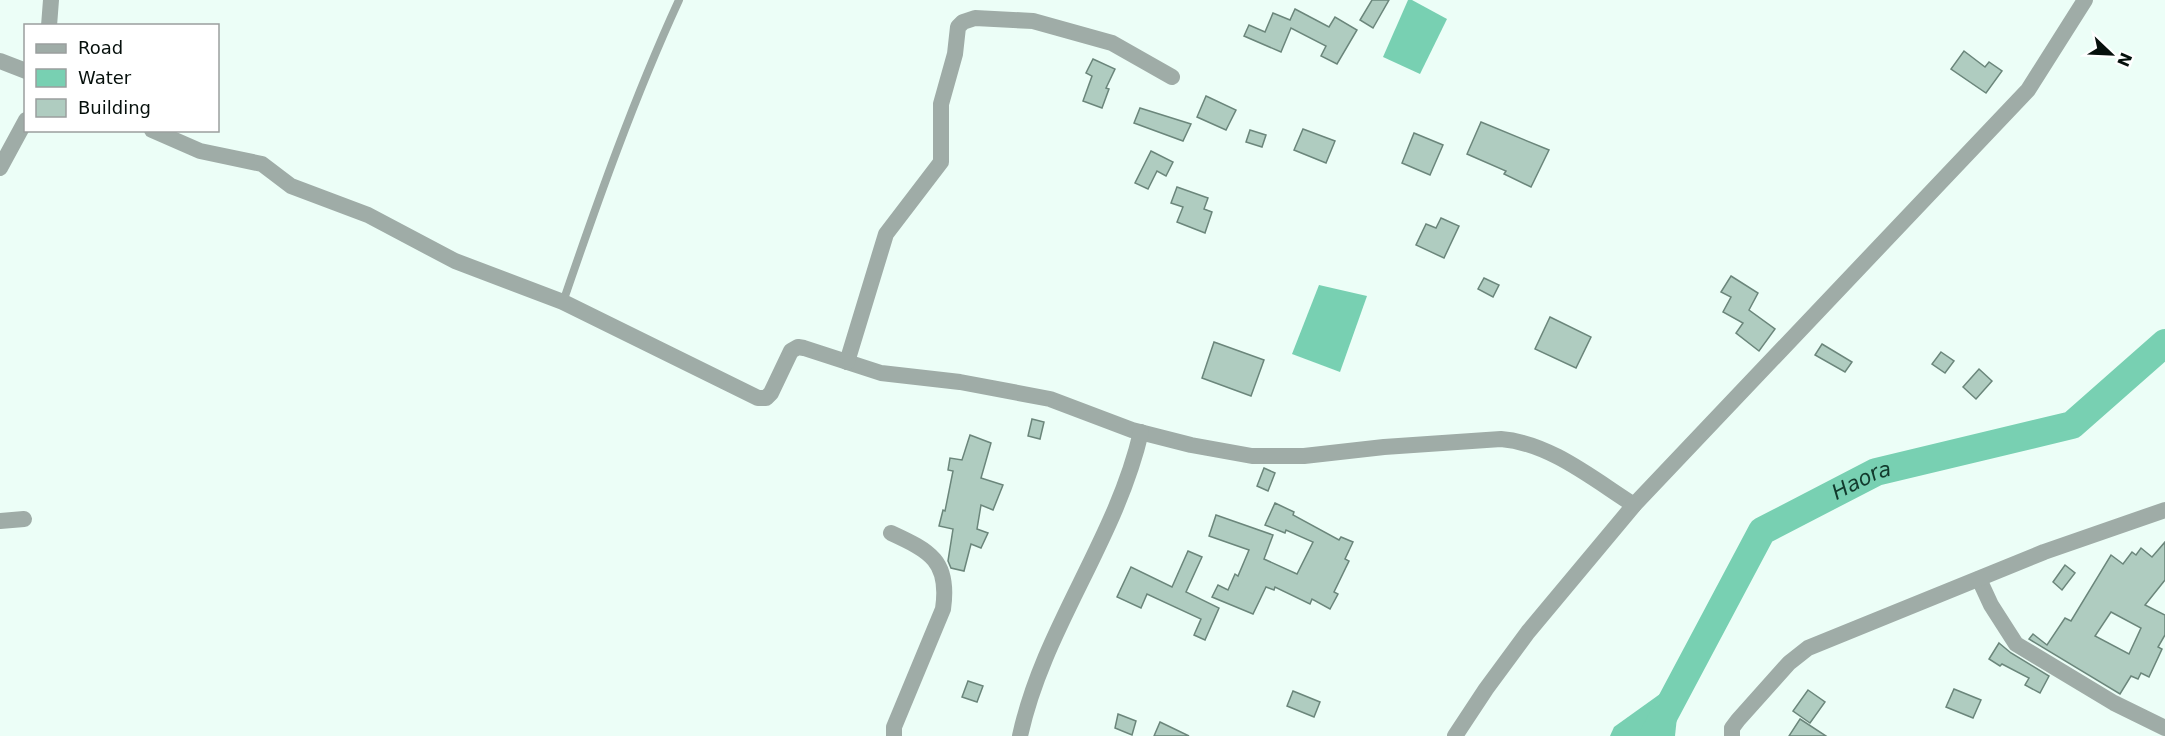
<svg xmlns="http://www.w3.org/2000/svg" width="2165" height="736" viewBox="0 0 2165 736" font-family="'DejaVu Sans',sans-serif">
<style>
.water{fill:#78d0b2}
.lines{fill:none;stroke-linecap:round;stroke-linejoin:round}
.river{stroke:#78d0b2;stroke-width:28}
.building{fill:#afccc0;stroke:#6b867b;stroke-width:1.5;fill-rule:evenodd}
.service{stroke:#9faca7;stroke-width:8}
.minor{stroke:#9faca7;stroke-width:16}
.labels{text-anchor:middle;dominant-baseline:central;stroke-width:4.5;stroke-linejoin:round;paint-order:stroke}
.water-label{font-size:21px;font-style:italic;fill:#123a2d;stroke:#fff}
</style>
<rect width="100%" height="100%" fill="#ecfef7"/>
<!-- water -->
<g class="water">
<path d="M1408 0H1412L1447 19 1420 74 1383 57Z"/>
<path d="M1319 285 1367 296 1340 372 1292 354Z"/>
<path d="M1681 679 1675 736H1610L1614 727Z"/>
</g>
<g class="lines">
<!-- river -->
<path class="river" id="s1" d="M1653 736 1762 531 1876 472 2072 425 2165 343"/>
</g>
<!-- building -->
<g class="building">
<path d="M1372 0H1389L1373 28 1360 20Z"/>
<path d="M1295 9 1329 27 1335 17 1357 30 1337 64 1321 56 1326 46 1291 28 1281 52 1244 36 1249 25 1265 32 1273 13 1290 20Z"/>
<path d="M1964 51 1985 67 1989 62 2002 71 1986 93 1951 69Z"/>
<path d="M1093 59 1115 69 1106 88 1109 89 1102 108 1083 101 1092 76 1086 73Z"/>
<path d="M1206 96 1236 110 1226 130 1197 117Z"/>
<path d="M1140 108 1191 124 1183 141 1134 123Z"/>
<path d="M1481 122 1549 150 1531 187 1504 174 1506 171 1467 154Z"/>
<path d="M1303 129 1335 141 1326 163 1294 150Z"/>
<path d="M1250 130 1266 135 1262 147 1246 142Z"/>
<path d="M1414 133 1443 145 1430 175 1402 163Z"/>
<path d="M1151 151 1173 162 1166 176 1157 171 1148 189 1135 183Z"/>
<path d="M1177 187 1208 198 1204 209 1212 212 1205 233 1177 222 1183 207 1171 203Z"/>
<path d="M1441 218 1459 226 1444 258 1416 245 1426 224 1436 228Z"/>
<path d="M1731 276 1758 293 1749 310 1775 329 1759 351 1736 333 1743 323 1723 312 1731 297 1721 292Z"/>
<path d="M1484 278 1499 285 1493 297 1478 289Z"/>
<path d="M1550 317 1591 337 1576 368 1535 349Z"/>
<path d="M1214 342 1264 360 1251 396 1202 378Z"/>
<path d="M1822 344 1852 362 1845 372 1815 355Z"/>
<path d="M1941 352 1954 361 1945 373 1932 364Z"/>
<path d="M1979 369 1992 381 1976 399 1963 387Z"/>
<path d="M1032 419 1044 422 1040 439 1028 436Z"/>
<path d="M970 435 991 443 981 478 1003 485 993 510 981 505 977 529 988 533 981 548 971 544 964 571 951 568 948 561 953 529 939 526 943 510 945 511 953 471 948 470 950 458 962 460Z"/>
<path d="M1264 468 1275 473 1268 491 1257 486Z"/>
<path d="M1275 503 1294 512 1293 515 1339 540 1341 537 1353 542 1345 559 1349 561 1334 592 1338 594 1330 609 1312 599 1310 604 1275 587 1274 590 1266 587 1253 614 1212 597 1218 585 1228 590 1235 574 1238 576 1249 550 1209 536 1216 515 1273 535 1264 559 1297 574 1313 542 1286 530 1285 533 1265 525Z"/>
<path d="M2165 542V580L2145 605 2165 615V635L2158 647 2162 649 2149 677 2141 673 2138 679 2131 676 2120 694 2029 639 2033 634 2047 645 2065 618 2071 621 2111 555 2123 564 2132 552 2136 555 2141 548 2152 557ZM2111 612 2141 628 2129 654 2095 636Z"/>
<path d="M1188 551 1202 557 1186 592 1219 608 1205 640 1194 635 1201 619 1147 594 1141 608 1117 597 1131 567 1172 587Z"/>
<path d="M2065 565 2075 573 2062 590 2053 582Z"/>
<path d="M1999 643 2011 653 2049 676 2040 693 2025 685 2029 678 2002 664 2000 666 1989 659Z"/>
<path d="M968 681 983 686 977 702 962 697Z"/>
<path d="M1954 689 1981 700 1973 718 1946 707Z"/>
<path d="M1808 690 1825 702 1810 723 1793 711Z"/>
<path d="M1293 691 1320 702 1314 717 1287 706Z"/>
<path d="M1118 714 1136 721 1132 735 1115 728Z"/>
<path d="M1800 719 1826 736H1789Z"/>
<path d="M1160 722 1189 736H1154Z"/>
</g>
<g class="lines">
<!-- service -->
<path class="service" d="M563 302C598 200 634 98 679 0"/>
<!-- minor -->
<g class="minor">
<path d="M49 26 51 0"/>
<path d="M0 61 26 71"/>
<path d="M152 130 200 151 262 164 291 186 368 215 455 261 563 302 758 398H766L771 393 791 351 798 347 804 348 881 373 960 382 1050 399 1132 430 1191 445 1252 456H1304L1384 447 1501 439C1550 443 1593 479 1634 505"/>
<path d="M0 168 26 120"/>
<path d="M847 362 886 234 941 162V104L955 54 958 27 963 22 975 18 1033 21 1112 43 1172 77"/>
<path d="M0 521 24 519"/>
<path d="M891 533C930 551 950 561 943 609L894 727V736"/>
<path d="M1979 579 1991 605 2016 644 2114 703 2165 728"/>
<path d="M1020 736C1043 629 1116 540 1141 432"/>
<path d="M1455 736 1486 689 1528 632 1634 505 2028 90 2085 0"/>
<path d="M1732 736V728L1738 720 1789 663 1808 648 2044 552 2165 510"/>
</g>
</g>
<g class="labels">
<!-- water labels -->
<g class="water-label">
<text stroke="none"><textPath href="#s1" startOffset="344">Haora</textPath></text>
</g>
</g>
<!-- legend -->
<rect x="24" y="24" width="195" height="108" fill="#ffffff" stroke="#9b9f9e" stroke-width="1.5"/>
<rect x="36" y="44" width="30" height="9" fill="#9faca7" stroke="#9b9f9e" stroke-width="1.5"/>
<text x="78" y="54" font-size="18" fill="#06100c">Road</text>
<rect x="36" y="69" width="30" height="18" fill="#78d0b2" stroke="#9b9f9e" stroke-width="1.5"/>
<text x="78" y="84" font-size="18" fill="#06100c">Water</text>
<rect x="36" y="99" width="30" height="18" fill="#afccc0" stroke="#9b9f9e" stroke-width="1.5"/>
<text x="78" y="114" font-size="18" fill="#06100c">Building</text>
<!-- north arrow -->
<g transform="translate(2111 54) rotate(113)" stroke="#ffffff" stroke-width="4.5" paint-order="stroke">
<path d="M0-4.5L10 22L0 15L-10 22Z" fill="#06100c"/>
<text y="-9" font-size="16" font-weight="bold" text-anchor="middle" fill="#06100c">N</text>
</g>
</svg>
